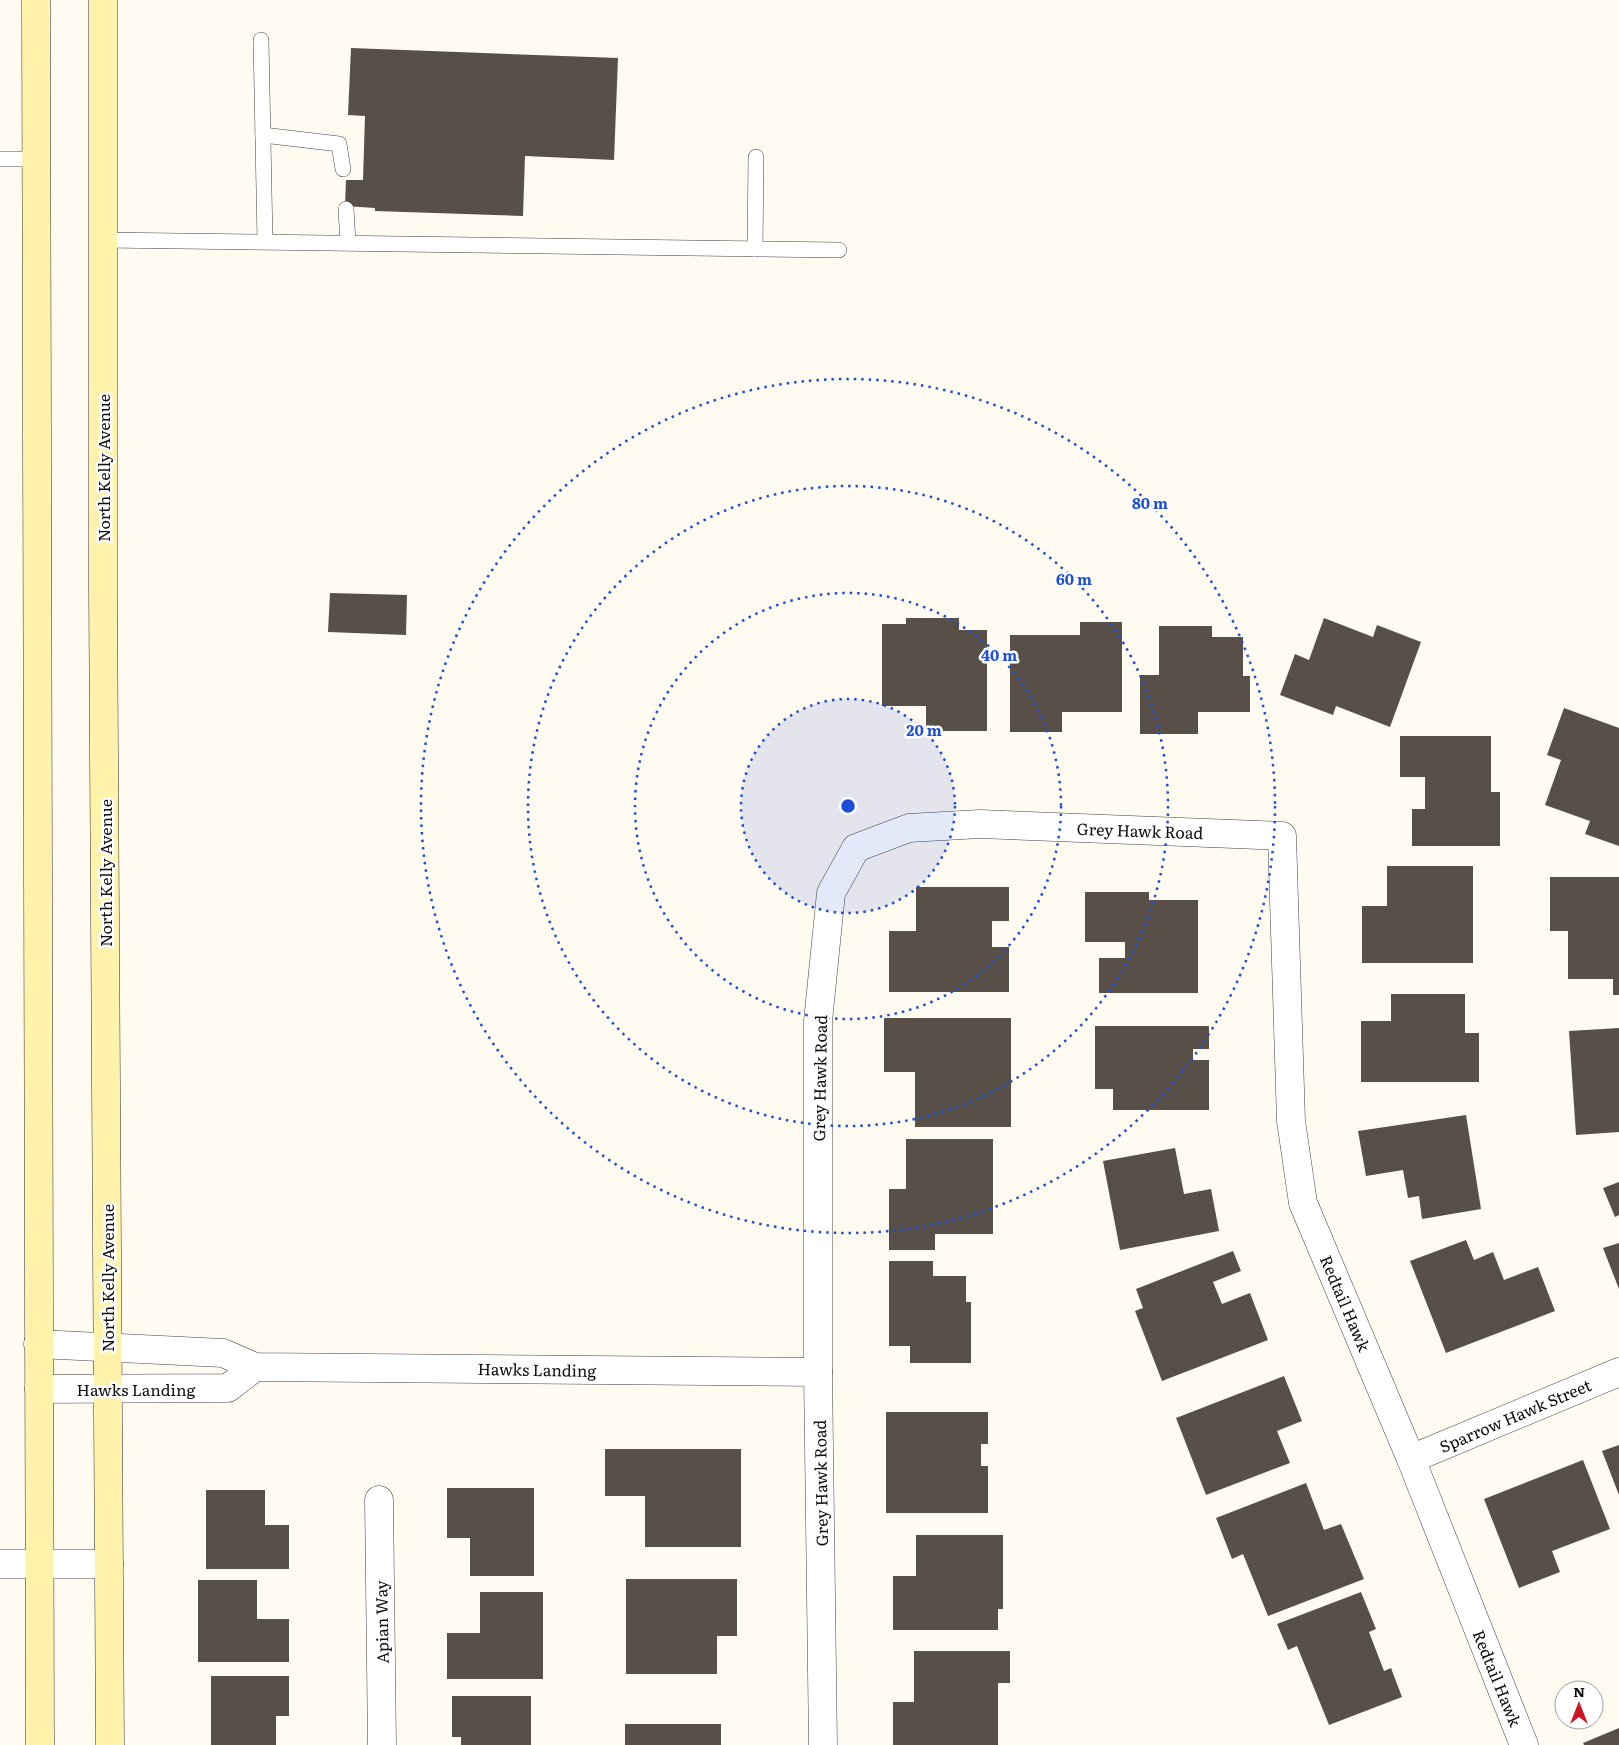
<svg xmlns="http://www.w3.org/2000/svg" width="1619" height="1745" viewBox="0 0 1619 1745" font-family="Literata,serif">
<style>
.building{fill:#594f49}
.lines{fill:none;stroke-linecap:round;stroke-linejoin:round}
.lane-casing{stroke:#424242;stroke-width:16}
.street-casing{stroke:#424242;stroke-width:29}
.secondary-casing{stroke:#313131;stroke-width:29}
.lane{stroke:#fff;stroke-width:15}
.street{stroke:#fff;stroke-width:28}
.secondary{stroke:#fff2ab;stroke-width:28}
.ring{fill:none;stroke:#1d4ed8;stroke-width:2.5;stroke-dasharray:2.5 5}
.labels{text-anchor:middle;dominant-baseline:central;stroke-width:5;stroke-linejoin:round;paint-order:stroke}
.street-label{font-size:16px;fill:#0f0f0f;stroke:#fff}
.centre{fill:#1d4ed8;stroke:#fff;stroke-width:2.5}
.ring-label{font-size:15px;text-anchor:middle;font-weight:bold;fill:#1d4ed8;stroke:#fff;stroke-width:5;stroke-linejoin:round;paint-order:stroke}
</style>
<rect width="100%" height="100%" fill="#fffbf0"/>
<!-- building -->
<g class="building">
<path d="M351 48 618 58 614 160 525 156 523 216 375 211V208L345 206 346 180H363L365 116 348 115Z"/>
<path d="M330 593 407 595 406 635 328 632Z"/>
<path d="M906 618H959V630H987V731H926V706H882V624H906Z"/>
<path d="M1324 618 1373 637 1377 625 1421 642 1390 727 1336 706 1333 715 1280 695 1295 654 1309 660Z"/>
<path d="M1080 622H1122V712H1062V732H1010V635H1080Z"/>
<path d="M1159 626H1212V637H1243V676H1250V712H1198V734H1140V675H1159Z"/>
<path d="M1564 708 1619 728V846L1585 834 1590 821 1545 805 1561 760 1547 755Z"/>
<path d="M1400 736H1491V792H1500V846H1412V809H1425V777H1400Z"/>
<path d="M1387 866H1473V963H1362V906H1387Z"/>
<path d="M1550 877H1619V995H1613V979H1568V931H1550Z"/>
<path d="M916 887H1009V921H992V947H1009V992H889V931H916Z"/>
<path d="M1085 892H1149V900H1198V993H1099V958H1125V942H1085Z"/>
<path d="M1391 994H1465V1033H1479V1082H1361V1021H1391Z"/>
<path d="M884 1018H1011V1127H915V1072H884Z"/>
<path d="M1095 1026H1209V1049H1193V1060H1209V1110H1113V1089H1095Z"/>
<path d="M1619 1028V1132L1576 1135 1569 1031Z"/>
<path d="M1466 1115 1481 1209 1422 1219 1419 1196 1408 1198 1403 1170 1366 1176 1358 1131Z"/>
<path d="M906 1139H993V1234H935V1250H889V1189H906Z"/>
<path d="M1175 1148 1184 1194 1211 1189 1219 1231 1120 1250 1103 1161Z"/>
<path d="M1619 1182V1215L1615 1217 1603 1188Z"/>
<path d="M1466 1240 1474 1260 1493 1252 1504 1280 1538 1267 1555 1311 1446 1353 1410 1261Z"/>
<path d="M1619 1243V1289L1603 1248Z"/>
<path d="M1233 1251 1241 1271 1213 1282 1222 1304 1250 1293 1268 1340 1162 1381 1135 1311 1143 1308 1136 1289Z"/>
<path d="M889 1261H933V1276H966V1302H971V1363H910V1346H889Z"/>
<path d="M1284 1376 1302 1421 1277 1431 1290 1463 1206 1495 1176 1418Z"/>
<path d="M886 1412H988V1444H981V1466H988V1513H886Z"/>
<path d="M1619 1445V1495L1602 1451Z"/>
<path d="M605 1449H741V1547H645V1496H605Z"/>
<path d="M1583 1460 1610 1529 1552 1551 1560 1572 1519 1588 1484 1499Z"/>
<path d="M1306 1483 1324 1530 1341 1524 1364 1579 1268 1616 1243 1554 1232 1559 1216 1518Z"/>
<path d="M447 1488H534V1576H470V1538H447Z"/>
<path d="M206 1490H265V1525H289V1569H206Z"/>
<path d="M916 1535H1003V1609H998V1630H893V1576H916Z"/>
<path d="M626 1579H737V1636H717V1674H626Z"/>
<path d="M198 1580H257V1619H289V1662H198Z"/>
<path d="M480 1592H543V1679H447V1633H480Z"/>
<path d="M1361 1592 1376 1629 1369 1632 1384 1671 1391 1668 1402 1697 1329 1725 1297 1646 1288 1650 1277 1624Z"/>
<path d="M914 1651H1010V1683H998V1745H893V1702H914Z"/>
<path d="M211 1676H289V1716H276V1745H211Z"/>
<path d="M452 1696H531V1745H461V1737H452Z"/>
<rect x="625" y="1724" width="96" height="21"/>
<path d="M1619 1728V1745H1584L1583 1743Z"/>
</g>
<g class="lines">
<defs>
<g id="lane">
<path d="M261 40 265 241"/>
<path d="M263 135 339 144 343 169"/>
<path d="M0 159H35"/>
<path d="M346 209 348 243"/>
<path d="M103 240 839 250"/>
<path d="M755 249 756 157"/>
</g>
<g id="street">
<path d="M38 1344 223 1353 255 1367 818 1372"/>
<path d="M39 1389 228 1388 255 1367"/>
<path d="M1411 1459 1619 1372"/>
<path d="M379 1500 382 1745"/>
<path d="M0 1564H109"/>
<path d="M823 1745 818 1372V1021L831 893 856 848 909 828 980 824 1282 836 1291 1121 1303 1203 1411 1459 1524 1745"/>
</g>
<g id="secondary">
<path d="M36 0 40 1745"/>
<path d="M103 0V589L110 1745"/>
</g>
</defs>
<!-- lane casing -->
<use href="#lane" class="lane-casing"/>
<!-- street casing -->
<use href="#street" class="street-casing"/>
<!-- secondary casing -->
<use href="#secondary" class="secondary-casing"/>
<!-- lane -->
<use href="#lane" class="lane"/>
<!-- street -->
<use href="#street" class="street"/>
<!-- secondary -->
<use href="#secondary" class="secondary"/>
</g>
<!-- distance rings -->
<circle cx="848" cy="806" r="107" fill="#1d4ed8" fill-opacity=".12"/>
<g class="ring">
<circle cx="848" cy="806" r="107"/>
<circle cx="848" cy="806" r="213"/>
<circle cx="848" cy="806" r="320"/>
<circle cx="848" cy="806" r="427"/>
</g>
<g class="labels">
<!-- street labels -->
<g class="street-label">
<text transform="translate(103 468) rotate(-90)">North Kelly Avenue</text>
<text transform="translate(1140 830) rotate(2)">Grey Hawk Road</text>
<text transform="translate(105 873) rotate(-90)">North Kelly Avenue</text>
<text transform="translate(819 1078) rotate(-89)">Grey Hawk Road</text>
<text transform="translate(107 1278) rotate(-90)">North Kelly Avenue</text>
<text transform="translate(1346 1303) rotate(67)">Redtail Hawk</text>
<text transform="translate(537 1369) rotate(1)">Hawks Landing</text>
<text x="136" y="1389">Hawks Landing</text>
<text transform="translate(1515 1415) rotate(-23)">Sparrow Hawk Street</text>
<text transform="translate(820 1483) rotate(-91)">Grey Hawk Road</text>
<text transform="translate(381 1622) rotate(-91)">Apian Way</text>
<text transform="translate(1498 1678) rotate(68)">Redtail Hawk</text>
</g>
</g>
<circle cx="848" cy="806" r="8" class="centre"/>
<g class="ring-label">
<text x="1150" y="509">80 m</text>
<text x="1074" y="585">60 m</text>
<text x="999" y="661">40 m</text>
<text x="924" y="736">20 m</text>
</g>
<!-- north arrow -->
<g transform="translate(1579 1705)"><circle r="24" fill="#ffffff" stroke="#9f9f9f"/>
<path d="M0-4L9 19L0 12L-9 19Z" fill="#cf1627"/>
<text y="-8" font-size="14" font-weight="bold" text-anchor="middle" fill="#0f0f0f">N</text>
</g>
</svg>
